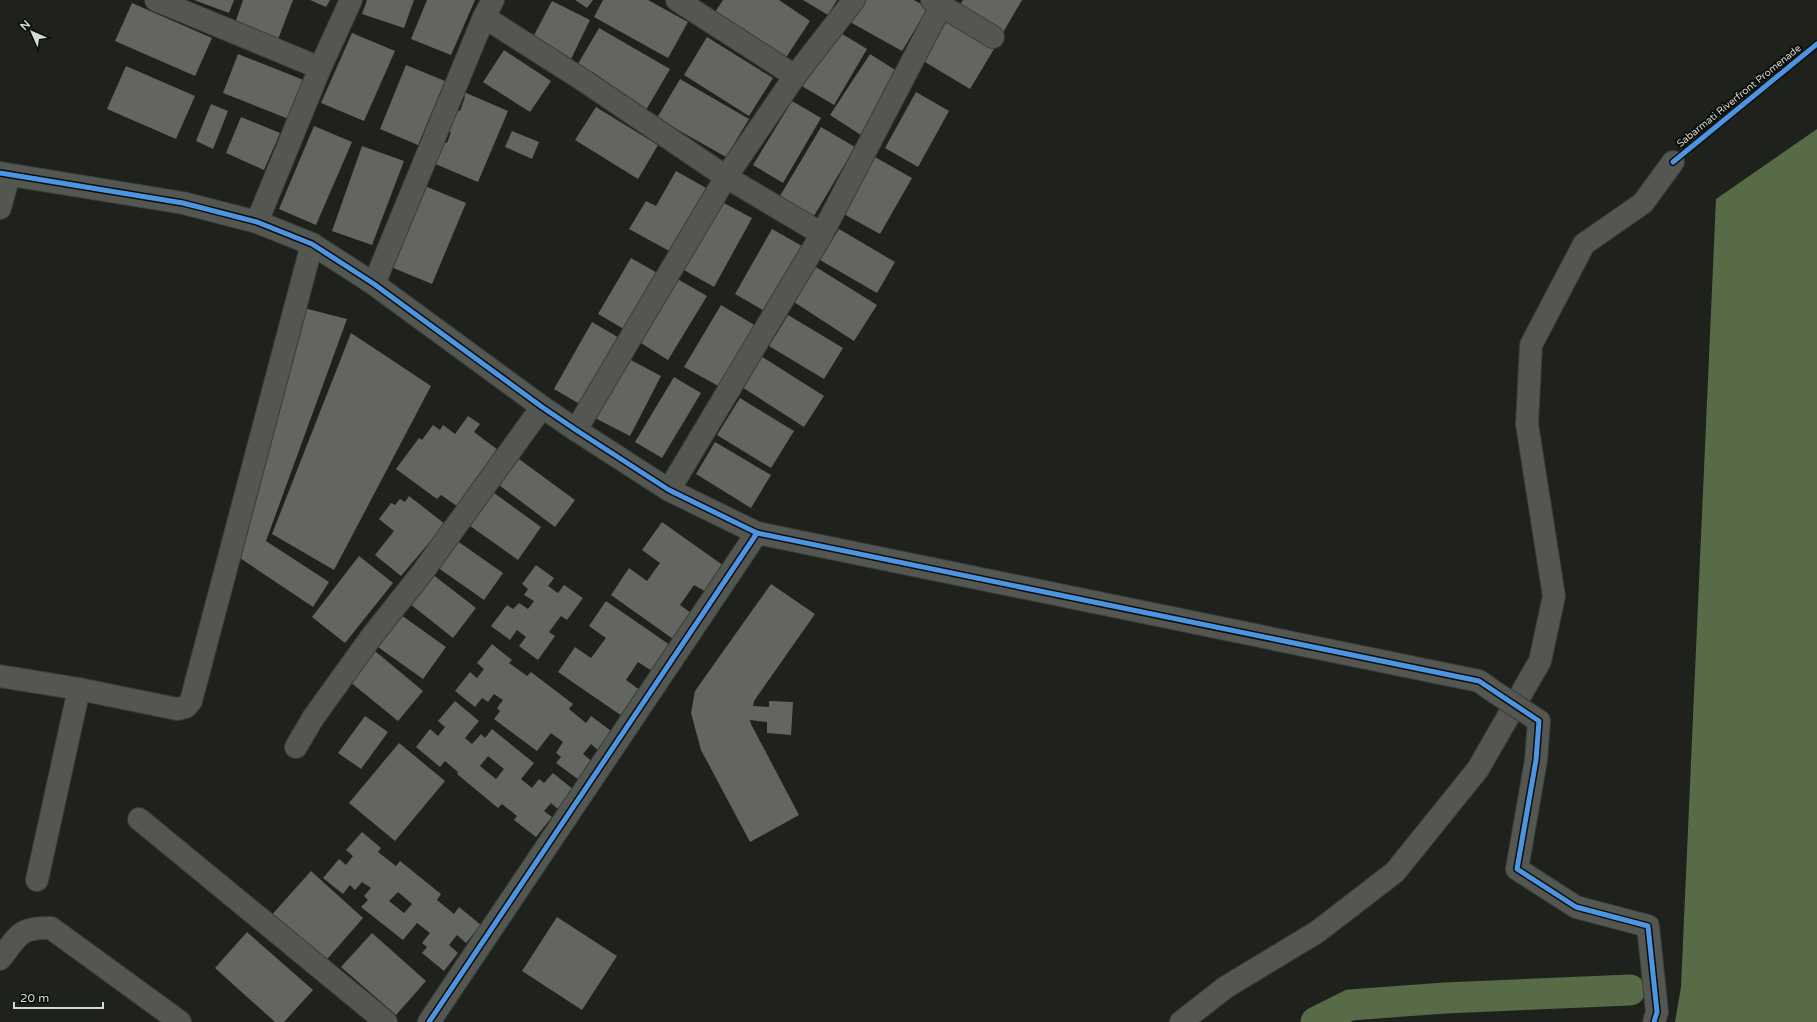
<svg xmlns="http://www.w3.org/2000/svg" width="1817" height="1022" viewBox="0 0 1817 1022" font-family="'Varela Round',sans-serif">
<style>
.water{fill:#566b46}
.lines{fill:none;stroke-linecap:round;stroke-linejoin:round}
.canal{stroke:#566b46;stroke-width:31}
.building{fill:#626560;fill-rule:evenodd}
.minor-casing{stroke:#393c38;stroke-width:24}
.minor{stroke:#535651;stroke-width:22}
.minor-bridge-casing{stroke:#393c38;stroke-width:24;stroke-linecap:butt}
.minor-bridge{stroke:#535651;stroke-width:22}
.cycleway-casing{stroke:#0a0d08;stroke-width:8}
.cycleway{stroke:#4d94e3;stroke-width:5}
.labels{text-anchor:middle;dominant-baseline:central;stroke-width:4;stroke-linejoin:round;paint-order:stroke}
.street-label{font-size:10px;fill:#d5dad2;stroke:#0a0d08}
</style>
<rect width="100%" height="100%" fill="#1e211c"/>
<!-- water -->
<path class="water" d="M1817 129V1022H1675L1681 987 1716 199Z"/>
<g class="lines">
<!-- canal -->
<path class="canal" d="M1316 1022 1350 1005 1445 998 1630 990"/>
</g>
<!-- building -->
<g class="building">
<path d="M194 0H234L229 13Z"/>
<path d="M243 0H293L277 42 234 26Z"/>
<path d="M310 0H330L326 7Z"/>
<path d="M367 0H414L404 28 362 14Z"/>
<path d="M427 0H475L451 55 411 39Z"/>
<path d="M575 0H593L587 8Z"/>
<path d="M603 0H648L688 22 668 58 594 17Z"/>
<path d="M723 0H779L810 21 783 62 713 15Z"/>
<path d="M803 0H837L828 15Z"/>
<path d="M863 0H914L928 8 902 51 850 22Z"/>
<path d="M963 0H1022L1001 36 957 10Z"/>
<path d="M552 1 590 20 570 61 531 41Z"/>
<path d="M132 3 212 38 195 76 115 41Z"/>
<path d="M945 19 994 49 970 89 920 59Z"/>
<path d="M599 28 670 69 646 110 575 69Z"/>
<path d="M834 29 867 49 834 105 800 85Z"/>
<path d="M352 33 395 51 364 121 321 103Z"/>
<path d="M707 37 773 78 749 116 684 75Z"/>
<path d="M504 50 551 81 530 112 483 82Z"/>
<path d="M238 54 306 81 291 120 223 93Z"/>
<path d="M870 54 900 73 861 135 830 115Z"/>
<path d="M406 65 445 81 418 145 380 129Z"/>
<path d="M126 66 195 96 176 139 107 109Z"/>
<path d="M680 79 749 119 726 157 657 118Z"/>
<path d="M464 92 508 111 478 182 433 163 442 141 447 143 451 132 447 131 456 110 460 111 465 97 462 95Z"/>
<path d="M916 92 949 111 918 167 885 148Z"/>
<path d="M792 101 821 118 783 183 753 165Z"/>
<path d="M211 104 228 111 213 149 196 141Z"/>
<path d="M596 107 658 145 638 179 575 140Z"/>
<path d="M241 117 280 133 264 170 226 153Z"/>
<path d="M314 126 352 142 316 225 279 209Z"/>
<path d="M821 127 855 147 814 216 780 196Z"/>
<path d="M512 131 539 142 532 159 505 147Z"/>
<path d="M362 146 404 161 372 245 332 231Z"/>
<path d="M875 157 912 178 880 234 842 213Z"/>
<path d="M676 171 708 189 671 252 629 229 646 201 656 206Z"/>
<path d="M425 186 466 203 432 284 391 267Z"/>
<path d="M722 202 752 218 714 287 684 270Z"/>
<path d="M772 229 804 247 766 312 735 294Z"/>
<path d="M839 229 895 262 877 293 820 260Z"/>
<path d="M631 258 661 275 629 332 598 314Z"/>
<path d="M816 267 877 305 854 341 794 302Z"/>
<path d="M674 277 707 296 668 360 636 340Z"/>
<path d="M721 305 756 326 720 387 684 367Z"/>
<path d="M300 307 347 319 266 541 329 582 313 607 240 558Z"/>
<path d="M788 315 843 348 824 379 769 346Z"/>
<path d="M592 322 621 339 583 406 554 389Z"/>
<path d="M351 333 431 386 334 570 272 534Z"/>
<path d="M761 356 824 396 804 427 742 387Z"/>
<path d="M627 358 661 376 630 436 595 418Z"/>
<path d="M674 377 701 393 662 458 635 442Z"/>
<path d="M740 398 794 431 771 468 717 435Z"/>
<path d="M468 416 480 424 474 432 498 450 457 506 441 495 437 499 396 469 419 438 422 440 433 425 440 430 443 425 455 434Z"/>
<path d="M715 442 771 475 751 508 696 474Z"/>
<path d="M519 459 575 500 555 527 499 485Z"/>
<path d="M490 490 541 527 518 560 466 523Z"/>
<path d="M409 496 445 524 401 576 375 555 394 531 379 519 391 503 395 505 400 499 405 502Z"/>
<path d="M662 522 724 566 706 592 694 585 680 605 691 613 673 639 611 595 629 568 647 581 660 563 642 550Z"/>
<path d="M456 540 503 573 484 600 437 567Z"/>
<path d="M359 556 393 583 345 643 312 617Z"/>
<path d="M536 565 554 578 548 586 558 593 564 585 583 598 567 620 561 616 549 632 555 636 538 660 519 646 526 637 517 630 510 640 491 626 507 605 513 609 519 603 528 609 534 601 524 595 528 589 522 584Z"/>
<path d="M432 574 476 608 453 638 409 603Z"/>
<path d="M771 584 815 614 754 701 753 706 769 707V701L793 702 791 735 767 733V722L750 720 751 724 799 815 750 842 701 750 691 713 695 691Z"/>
<path d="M606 601 670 645 652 671 638 662 626 680 640 690 622 716 558 672 575 647 591 658 606 638 589 626Z"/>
<path d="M401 615 446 647 423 679 378 647Z"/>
<path d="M492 644 512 660 509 663 527 676 531 672 573 704 569 709 586 723 591 716 614 733 600 752 591 744 583 754 593 762 579 780 556 763 561 757 556 753 563 742 551 733 537 751 494 719 500 711 497 708 503 700 494 694 488 702 482 698 475 707 455 691 470 672 477 678 484 669 477 663Z"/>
<path d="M375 651 423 691 398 721 349 681Z"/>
<path d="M455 701 479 721 465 738 472 744 481 734 485 738 492 729 534 763 521 779 532 788 539 779 544 783 553 773 574 790 558 809 551 803 544 811 552 817 536 837 514 820 517 816 502 804 498 808 457 774 458 772 445 761 440 767 416 747 430 729 438 736 445 727 438 721ZM488 756 504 769 496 779 480 766Z"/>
<path d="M365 716 388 732 361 769 338 753Z"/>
<path d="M399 743 445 781 395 841 349 803Z"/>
<path d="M362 832 381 848 378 852 396 866 400 861 441 894 437 900 454 914 459 907 481 925 466 943 457 935 449 945 458 953 444 971 422 953 427 947 422 943 430 933 417 923 403 940 361 907 368 900 364 896 371 888 362 882 355 890 350 885 343 894 323 878 339 859 346 865 353 856 346 850ZM398 892 412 904 404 913 389 901Z"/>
<path d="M311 871 363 918 322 965 269 918Z"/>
<path d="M557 917 617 956 582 1010 522 971Z"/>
<path d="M247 932 313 990 284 1022H275L215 968Z"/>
<path d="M372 933 426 981 396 1015 341 967Z"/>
</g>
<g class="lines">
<defs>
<g id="minor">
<path d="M156 0 320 68"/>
<path d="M677 0 795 76"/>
<path d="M932 0 993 37"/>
<path d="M484 17 493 0"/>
<path d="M0 173 183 203 257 222 312 244 374 284 542 407 576 430 669 490 757 533 429 1022"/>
<path d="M0 208 9 175"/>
<path d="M257 222 320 68 351 0"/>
<path d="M374 284 484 17 586 82 726 177 822 234 941 6"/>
<path d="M576 430 726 177 795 76 854 0"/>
<path d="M669 490 822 234"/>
<path d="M757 533 1479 681 1496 693"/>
<path d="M0 676 79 689 177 709 186 707 191 701 312 244"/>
<path d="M1533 717 1539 721 1536 760 1517 869 1576 907 1648 926 1657 1012 1654 1022"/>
<path d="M296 747 313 718 372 636 422 573 542 407"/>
<path d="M139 819 386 1022"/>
<path d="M37 880 79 689"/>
<path d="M0 959C19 936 18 927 51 928L180 1022"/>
<path d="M1181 1022 1226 987 1317 932 1395 872 1478 769 1540 661 1554 596 1527 424 1531 345 1584 244 1643 203 1673 162"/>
</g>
</defs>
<!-- minor casing -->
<use href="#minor" class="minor-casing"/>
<!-- minor -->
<use href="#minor" class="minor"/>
<defs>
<path id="minor-bridge" d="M1496 693 1533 717"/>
</defs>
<!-- minor-bridge casing -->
<use href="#minor-bridge" class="minor-bridge-casing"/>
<!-- minor-bridge -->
<use href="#minor-bridge" class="minor-bridge"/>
<defs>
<g id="cycleway">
<path d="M1673 162 1817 44"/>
<path d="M0 173 183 203 257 222 312 244 374 284 542 407 576 430 669 490 757 533 429 1022"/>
<path d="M757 533 1479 681 1539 721 1536 760 1517 869 1576 907 1648 926 1657 1012 1654 1022"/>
</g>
</defs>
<!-- cycleway casing -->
<use href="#cycleway" class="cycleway-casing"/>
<!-- cycleway -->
<use href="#cycleway" class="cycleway"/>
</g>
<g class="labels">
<!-- street labels -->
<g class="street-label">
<text transform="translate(1739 96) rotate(-39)">Sabarmati Riverfront Promenade</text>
</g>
</g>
<!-- north arrow -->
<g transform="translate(32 32) rotate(315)" stroke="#0a0d08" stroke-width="3" paint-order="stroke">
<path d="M0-3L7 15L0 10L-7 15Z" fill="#d5dad2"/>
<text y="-6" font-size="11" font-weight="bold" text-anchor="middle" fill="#d5dad2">N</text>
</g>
<!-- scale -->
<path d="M14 1002v6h89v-6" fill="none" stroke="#d5dad2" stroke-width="2"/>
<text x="20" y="1002" font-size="12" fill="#d5dad2" stroke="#0a0d08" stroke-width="3" paint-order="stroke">20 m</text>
</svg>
